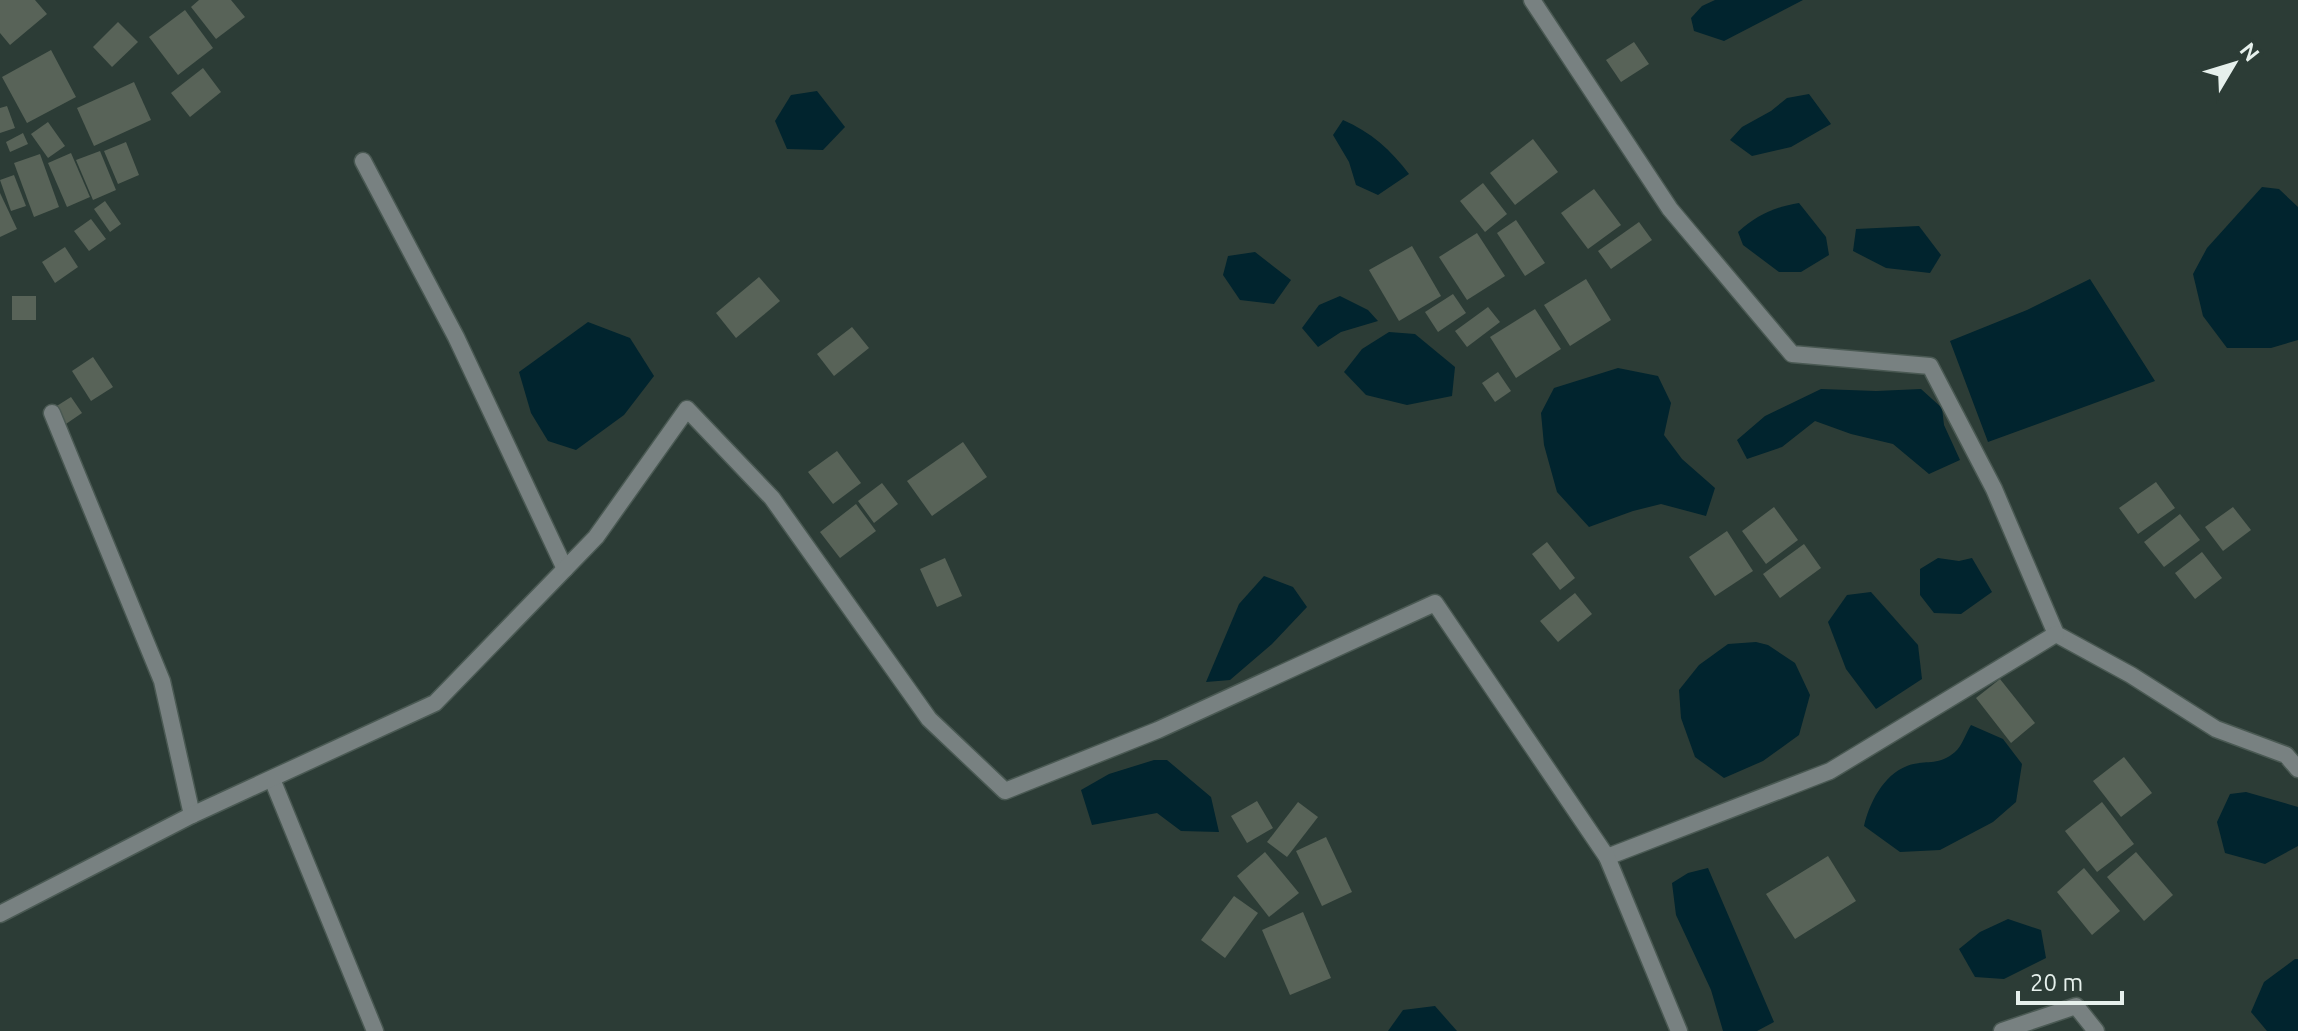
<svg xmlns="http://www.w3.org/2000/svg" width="2298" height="1031" viewBox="0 0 2298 1031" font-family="Ubuntu,sans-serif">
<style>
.water{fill:#01242e}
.building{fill:#586358}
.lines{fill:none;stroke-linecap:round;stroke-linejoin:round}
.street-casing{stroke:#4a5953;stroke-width:19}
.street{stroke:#788181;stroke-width:16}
</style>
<rect width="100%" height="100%" fill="#2c3c36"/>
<!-- water -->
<g class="water">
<path d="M1715 0H1803L1724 41 1694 31 1691 18 1702 6Z"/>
<path d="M817 91 845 127 823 150 787 149 775 121 791 95Z"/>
<path d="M1809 94 1831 124 1791 147 1752 156 1730 140 1742 127 1771 111 1787 98Z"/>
<path d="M1343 120C1371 132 1391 150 1409 174L1378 195 1356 185 1349 162 1333 135Z"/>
<path d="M2262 187 2279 189 2298 207V340L2271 348H2227L2203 316 2193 274 2207 248Z"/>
<path d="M1799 203 1826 237 1829 255 1801 272H1779L1743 245 1738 232C1757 215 1774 207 1799 203Z"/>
<path d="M1919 226 1941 255 1930 273 1886 268 1853 251 1856 229Z"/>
<path d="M1255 252 1291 280 1274 304 1240 300 1223 275 1228 256Z"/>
<path d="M2090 279 2155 381 1988 442 1950 341 2027 310Z"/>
<path d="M1340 296 1368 310 1378 321 1341 332 1318 347 1302 328 1319 305Z"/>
<path d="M588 322 630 338 654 376 624 415 576 450 548 441 531 413 519 372Z"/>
<path d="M1389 332 1415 334 1455 367 1452 396 1407 405 1366 395 1344 372 1362 349Z"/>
<path d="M1618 368 1658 376 1671 403 1664 435 1682 459 1715 488 1706 516 1661 504 1633 511 1589 527 1557 492 1544 445 1541 413 1554 388Z"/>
<path d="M1821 389 1876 391 1921 389 1942 408 1944 425 1960 460 1929 474 1893 444 1851 434 1815 421 1782 447 1747 459 1737 440 1765 416Z"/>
<path d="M1938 558 1959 561 1972 558 1992 592 1961 614 1934 613 1920 595V569Z"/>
<path d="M1264 576 1293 587 1307 607 1272 644 1230 680 1206 682 1239 604Z"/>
<path d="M1871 592 1918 645 1922 679 1876 709 1846 669 1828 622 1847 595Z"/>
<path d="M1756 642 1768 645 1795 663 1810 695 1799 735 1763 761 1724 778 1695 757 1681 718 1679 690 1699 665 1728 644Z"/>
<path d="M1971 725 2003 739 2022 764 2016 802 1993 822 1940 850 1900 852 1864 826C1869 804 1883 775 1907 766 1925 759 1937 767 1955 752 1962 746 1966 733 1971 725Z"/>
<path d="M1154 760H1167L1211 797 1219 832 1181 831 1157 813 1092 825 1081 790 1109 774Z"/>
<path d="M2246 792 2298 807V846L2265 864 2225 853 2217 822 2230 794Z"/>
<path d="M1708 868 1774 1022 1757 1031H1723L1711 990 1676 915 1672 883 1688 873Z"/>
<path d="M2008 919 2041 930 2046 958 2004 979 1975 977 1959 949 1980 932Z"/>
<path d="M2295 959H2298V1031H2267L2251 1012 2264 982Z"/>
<path d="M1435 1006 1457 1031H1388L1403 1010Z"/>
</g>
<!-- building -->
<g class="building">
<path d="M0 0H35L47 14 10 45 0 33Z"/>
<path d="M199 0H231L245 17 216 39 191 7Z"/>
<path d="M185 10 213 48 178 75 149 37Z"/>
<path d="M118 22 138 42 112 67 93 47Z"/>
<path d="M1634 42 1649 64 1621 82 1606 60Z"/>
<path d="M51 50 76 97 27 123 2 77Z"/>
<path d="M203 68 221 92 190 117 171 93Z"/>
<path d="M134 82 151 120 94 146 77 108Z"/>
<path d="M7 106 15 128 0 133V108Z"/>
<path d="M48 122 65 146 48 158 31 134Z"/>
<path d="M23 133 28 144 10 152 6 142Z"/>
<path d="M1533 139 1558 172 1515 205 1490 173Z"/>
<path d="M126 142 139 175 118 184 104 151Z"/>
<path d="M100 151 116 190 93 200 76 160Z"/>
<path d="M71 153 90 197 67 207 48 163Z"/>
<path d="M40 154 59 207 34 217 14 163Z"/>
<path d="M14 175 26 206 11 211 0 180Z"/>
<path d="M1483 183 1507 214 1485 232 1460 201Z"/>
<path d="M1594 189 1621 225 1588 249 1561 213Z"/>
<path d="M0 193 17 229 0 237Z"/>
<path d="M105 201 121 224 110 232 94 209Z"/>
<path d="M91 219 106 239 89 251 74 231Z"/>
<path d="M1516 220 1545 263 1525 276 1497 233Z"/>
<path d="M1639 222 1652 240 1611 269 1598 251Z"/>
<path d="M1477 233 1505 276 1467 300 1439 257Z"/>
<path d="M1412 246 1441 296 1399 321 1369 270Z"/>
<path d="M65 247 78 267 55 283 42 262Z"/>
<path d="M759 277 780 301 736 338 716 313Z"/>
<path d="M1586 279 1611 320 1570 346 1544 305Z"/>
<path d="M1453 294 1466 313 1438 332 1425 312Z"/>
<rect x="12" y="296" width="24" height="24"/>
<path d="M1488 307 1500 322 1467 347 1455 331Z"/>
<path d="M1535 309 1561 349 1516 378 1490 337Z"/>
<path d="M852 327 869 348 834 376 817 354Z"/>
<path d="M93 357 113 387 91 401 72 371Z"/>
<path d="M1498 372 1511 391 1495 402 1482 383Z"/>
<path d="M71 397 82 413 63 426 52 409Z"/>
<path d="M963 442 987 477 932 516 907 481Z"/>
<path d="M837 451 861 483 833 504 808 472Z"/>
<path d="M2156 482 2175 508 2138 534 2119 508Z"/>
<path d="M882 483 898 504 874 523 858 501Z"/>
<path d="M856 504 876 531 840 558 820 532Z"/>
<path d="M1774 507 1798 540 1766 564 1742 531Z"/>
<path d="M2233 507 2251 530 2223 551 2205 527Z"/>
<path d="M2180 514 2200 540 2164 567 2144 542Z"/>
<path d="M1727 531 1753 571 1715 596 1689 557Z"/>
<path d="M1547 542 1575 578 1560 590 1532 554Z"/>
<path d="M1804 544 1821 568 1780 598 1763 574Z"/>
<path d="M2202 552 2222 578 2195 599 2175 573Z"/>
<path d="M945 558 962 596 937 607 920 569Z"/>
<path d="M1575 593 1592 614 1558 642 1540 621Z"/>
<path d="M2000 679 2035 723 2011 743 1976 698Z"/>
<path d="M2124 757 2152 793 2121 817 2093 781Z"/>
<path d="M1257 801 1273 828 1247 843 1231 816Z"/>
<path d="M1298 802 1318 817 1287 857 1267 842Z"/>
<path d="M2102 802 2134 844 2097 872 2065 831Z"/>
<path d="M1326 837 1352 892 1322 906 1296 851Z"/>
<path d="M1265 852 1299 893 1269 917 1237 876Z"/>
<path d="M2136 852 2173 895 2144 921 2107 877Z"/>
<path d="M1828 856 1856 901 1795 939 1766 894Z"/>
<path d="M2084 868 2120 911 2092 935 2057 892Z"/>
<path d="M1234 896 1258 913 1225 958 1201 940Z"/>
<path d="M1303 912 1331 978 1290 995 1262 930Z"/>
</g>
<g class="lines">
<defs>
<g id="street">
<path d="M1532 0 1670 209 1792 354 1930 366 1994 489 2056 634 2131 675 2216 729 2286 755 2298 769"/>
<path d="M363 161 456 337 565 569"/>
<path d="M52 413 162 681 192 815"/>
<path d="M272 779 375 1031"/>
<path d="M1607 857 1830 771 2056 634"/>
<path d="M0 914 192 815 435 703 596 537 687 409 772 498 929 719 1005 791 1158 730 1435 603 1607 857 1679 1031"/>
<path d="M2002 1031 2076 1006 2096 1031"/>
</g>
</defs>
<!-- street casing -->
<use href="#street" class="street-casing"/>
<!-- street -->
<use href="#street" class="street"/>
</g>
<!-- north arrow -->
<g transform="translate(2234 64) rotate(52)" stroke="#2c3c36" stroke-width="6" paint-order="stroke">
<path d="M0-6L14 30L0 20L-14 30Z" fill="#e6f0ec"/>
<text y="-12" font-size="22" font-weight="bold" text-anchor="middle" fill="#e6f0ec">N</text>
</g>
<!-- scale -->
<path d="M2018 991v12h104v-12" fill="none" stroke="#e6f0ec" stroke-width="4"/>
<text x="2030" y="991" font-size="24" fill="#e6f0ec" stroke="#2c3c36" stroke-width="6" paint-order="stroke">20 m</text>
</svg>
